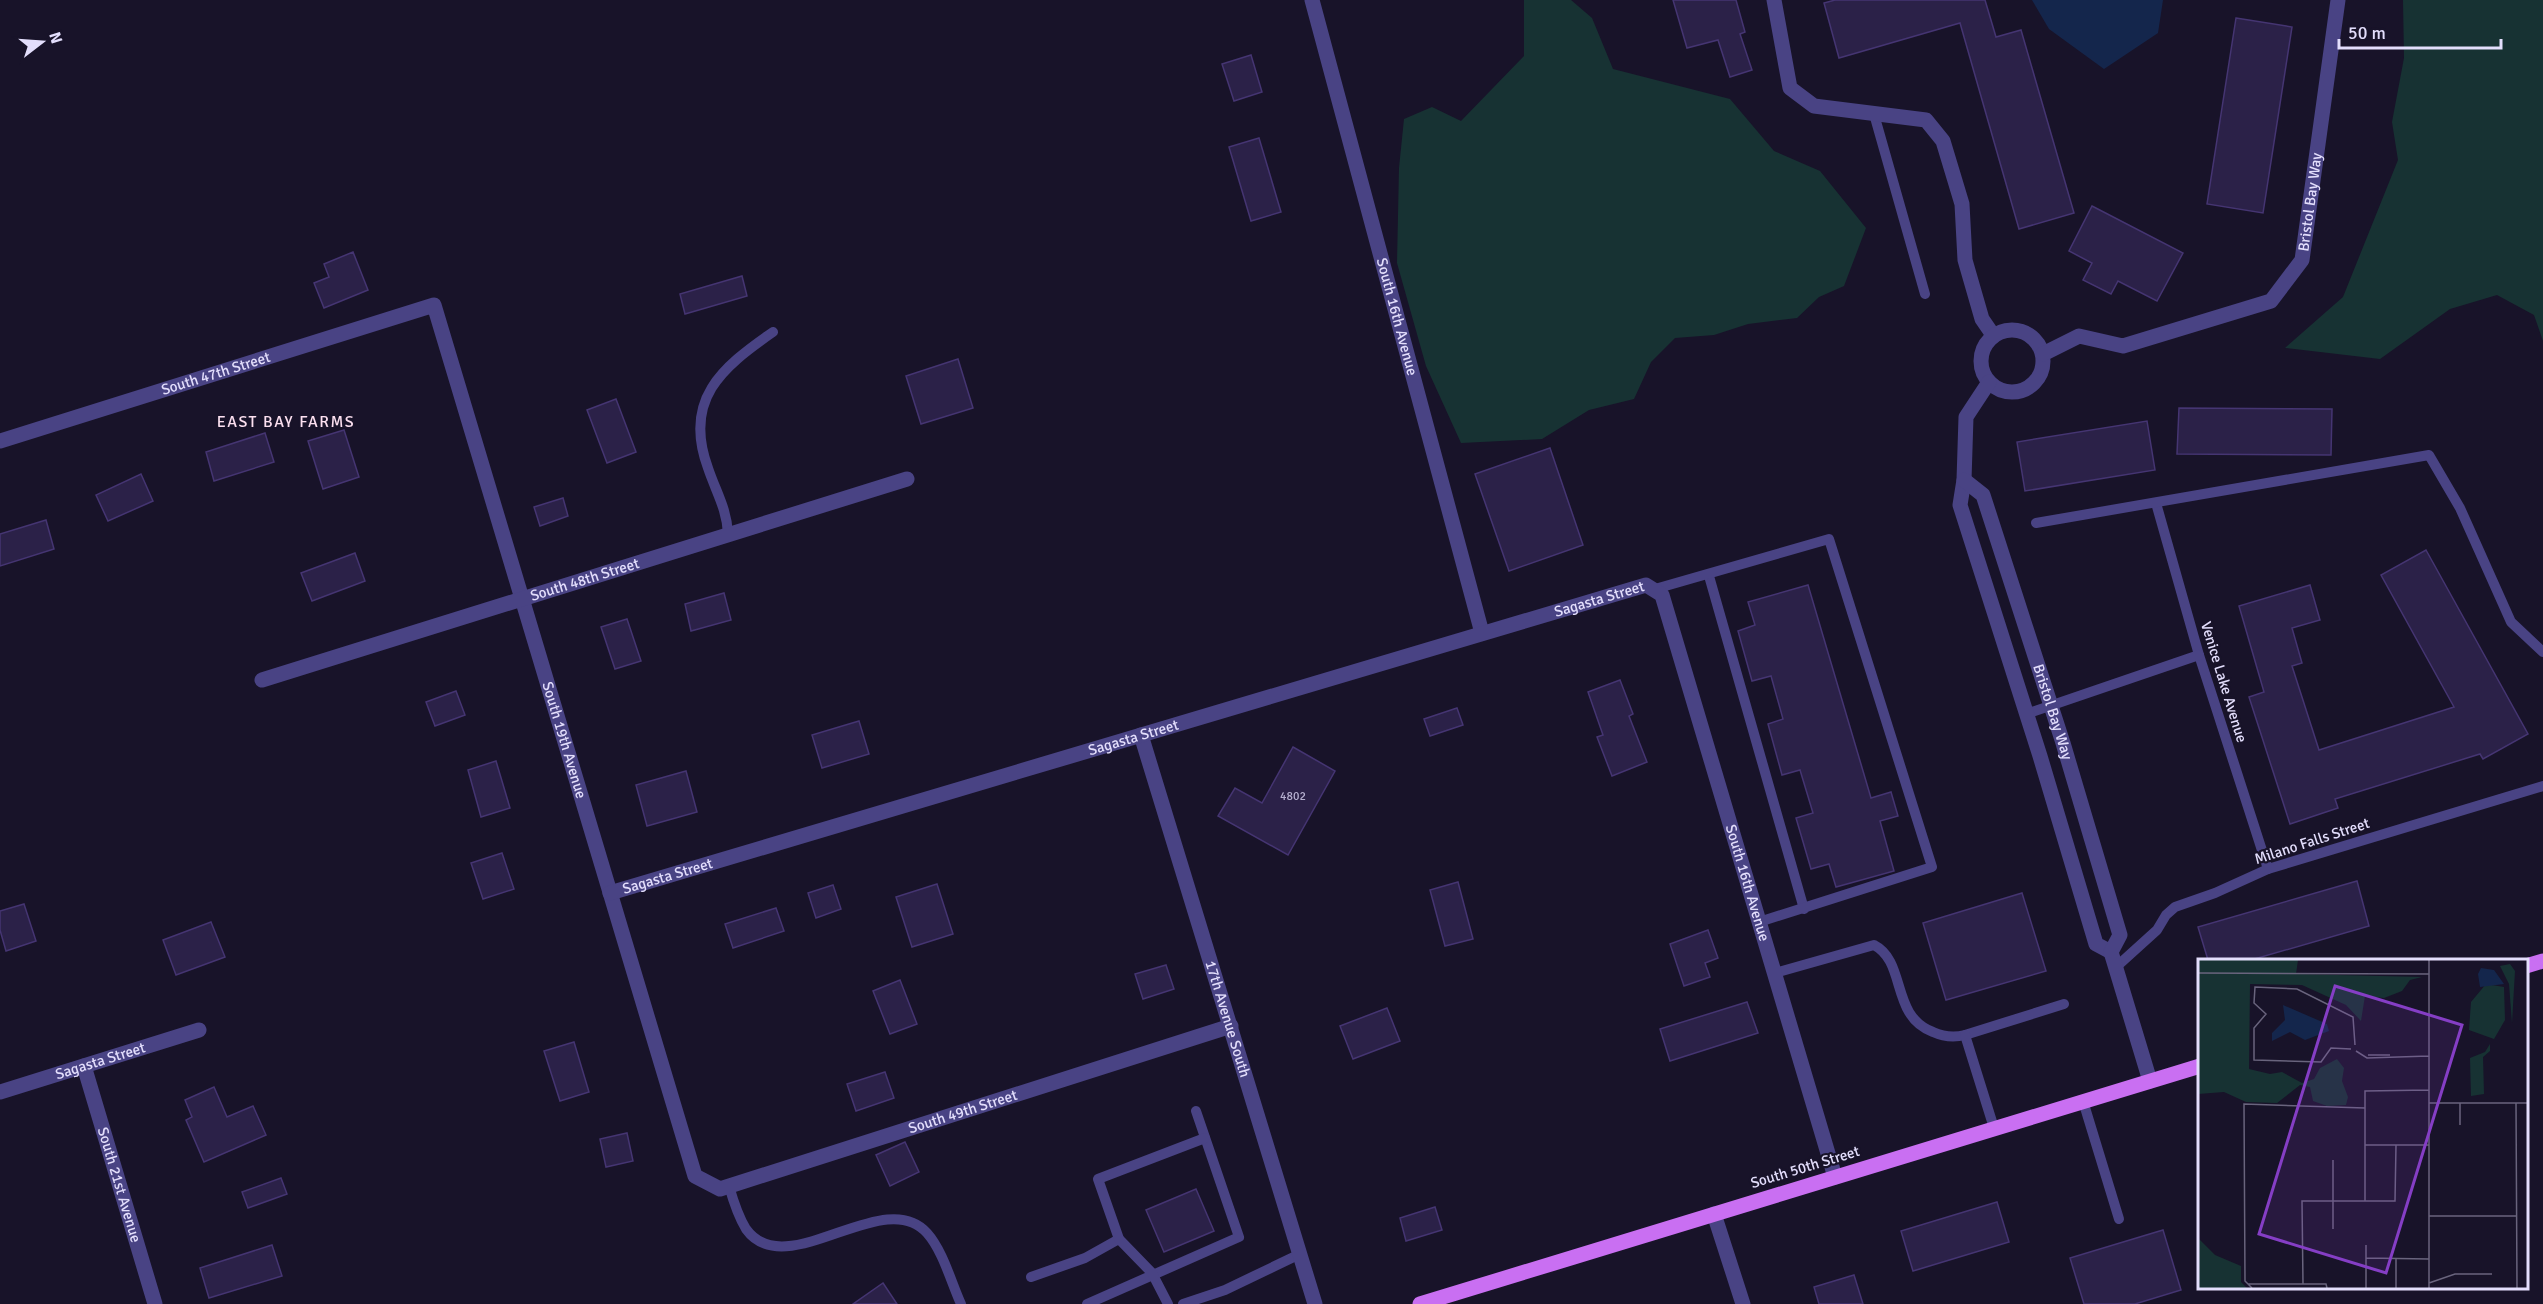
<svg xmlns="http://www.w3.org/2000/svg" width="2543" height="1304" viewBox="0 0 2543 1304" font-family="Signika,sans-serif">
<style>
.green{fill:#173233}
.water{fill:#14264c}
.building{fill:#2b2148;stroke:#453572;stroke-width:1.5}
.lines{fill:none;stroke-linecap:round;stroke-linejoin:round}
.lane{stroke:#494384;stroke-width:10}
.street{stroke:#494384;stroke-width:15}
.primary{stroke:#c96ff2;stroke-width:15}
.labels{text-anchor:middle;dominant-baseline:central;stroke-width:4.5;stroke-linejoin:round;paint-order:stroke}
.number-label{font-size:12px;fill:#b5afcf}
.street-label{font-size:15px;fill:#e3defc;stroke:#181329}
.neighbourhood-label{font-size:16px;letter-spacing:1.5px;fill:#fce0f0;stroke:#181329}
.inset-road{fill:none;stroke:#69647d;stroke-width:1.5}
.view{fill:#853ec5;fill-opacity:0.15;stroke:#853ec5;stroke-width:3}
.inset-edge{fill:none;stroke:#e3defc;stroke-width:3}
</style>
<rect width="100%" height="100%" fill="#181329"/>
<!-- green -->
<g class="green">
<path d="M1524 0H1571L1592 18 1613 69 1730 99 1774 151 1820 171 1866 228 1844 286 1819 297 1797 318 1748 324 1714 335 1675 338 1651 362 1634 399 1589 410 1542 439 1461 443 1426 366 1397 263 1399 168 1404 119 1432 107 1461 121 1524 56Z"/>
<path d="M2403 0H2543V341L2534 315 2497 295 2450 309 2380 359 2285 348 2343 297 2398 160 2392 122 2404 58Z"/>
</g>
<!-- water -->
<path class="water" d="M2032 0H2163L2158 33 2104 69 2049 29Z"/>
<!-- building -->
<g class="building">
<path d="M1673 0H1736L1745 32 1740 34 1752 70 1730 77 1718 40 1687 48Z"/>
<path d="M1835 0H1985L1996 37 2021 30 2074 213 2019 229 1960 23 1839 58 1824 3Z"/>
<path d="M2236 18 2292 27 2263 213 2207 204Z"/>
<path d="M1251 55 1262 92 1234 101 1222 64Z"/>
<path d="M1259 138 1281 212 1251 221 1229 147Z"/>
<path d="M2092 206 2183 253 2157 301 2118 281 2111 294 2083 280 2092 263 2069 251Z"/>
<path d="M353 252 368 290 324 308 314 283 329 277 324 264Z"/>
<path d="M742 276 747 296 685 314 680 294Z"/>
<path d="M958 359 973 408 921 424 906 376Z"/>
<path d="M616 399 636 452 607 463 587 410Z"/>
<path d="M2179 408 2332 409 2331 455 2177 454Z"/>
<path d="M2147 421 2155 470 2025 491 2017 442Z"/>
<path d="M344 430 359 477 323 489 308 441Z"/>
<path d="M265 433 274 462 214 481 206 452Z"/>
<path d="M1550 448 1583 545 1509 571 1475 474Z"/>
<path d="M141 474 153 501 108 521 96 495Z"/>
<path d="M563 498 568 516 540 526 534 507Z"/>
<path d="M46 520 54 549 0 566V534Z"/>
<path d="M2426 550 2528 734 2483 759 2480 754 2335 799 2338 808 2290 824 2249 697 2264 692 2239 606 2310 585 2320 620 2292 628 2302 663 2292 666 2319 750 2454 707 2381 575Z"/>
<path d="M355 553 365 581 312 601 301 573Z"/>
<path d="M1808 585 1871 798 1891 792 1898 816 1880 821 1894 871 1836 887 1829 864 1811 869 1796 818 1813 813 1800 770 1782 775 1768 724 1783 719 1771 676 1752 681 1738 631 1755 625 1748 602Z"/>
<path d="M724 593 731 620 691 631 685 604Z"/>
<path d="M627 619 641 661 615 669 601 627Z"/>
<path d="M1620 680 1633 714 1629 716 1647 762 1612 776 1597 737 1603 735 1588 692Z"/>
<path d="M456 691 465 715 435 726 426 702Z"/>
<path d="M1457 708 1463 725 1430 736 1424 719Z"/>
<path d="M859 721 869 754 822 768 812 735Z"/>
<path d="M1293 747 1335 771 1288 855 1218 816 1235 788 1262 803Z"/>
<path d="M496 761 510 808 481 817 468 770Z"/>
<path d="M686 771 697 812 647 826 636 785Z"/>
<path d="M502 853 514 889 483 899 471 863Z"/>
<path d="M2357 881 2369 926 2251 960H2208L2198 927Z"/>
<path d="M1458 882 1473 939 1445 946 1430 890Z"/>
<path d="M937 884 953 934 912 947 896 897Z"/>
<path d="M833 885 841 909 816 918 808 893Z"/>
<path d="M2022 893 2046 971 1946 1000 1923 923Z"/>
<path d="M24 904 36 941 6 951 0 930V911Z"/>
<path d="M776 908 784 931 733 948 725 924Z"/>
<path d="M211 922 225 957 176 975 163 940Z"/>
<path d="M1708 930 1718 958 1705 963 1710 977 1684 986 1670 944Z"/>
<path d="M1166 965 1174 989 1143 999 1135 974Z"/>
<path d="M900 980 917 1024 890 1034 873 991Z"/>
<path d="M1747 1002 1758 1033 1670 1061 1660 1029Z"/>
<path d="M1387 1008 1400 1041 1353 1059 1340 1026Z"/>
<path d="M574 1042 589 1092 560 1101 544 1051Z"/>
<path d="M885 1072 894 1098 856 1111 847 1084Z"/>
<path d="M214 1087 227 1117 253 1106 266 1135 204 1162 186 1120 192 1117 185 1100Z"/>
<path d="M627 1133 633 1161 606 1167 600 1139Z"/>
<path d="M905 1142 919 1172 890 1186 876 1155Z"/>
<path d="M281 1178 287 1194 248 1208 242 1192Z"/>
<path d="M1196 1189 1214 1231 1164 1252 1146 1210Z"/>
<path d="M1997 1202 2009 1242 1913 1271 1901 1231Z"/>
<path d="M1435 1207 1442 1230 1406 1241 1400 1218Z"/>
<path d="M2163 1230 2181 1290 2135 1304H2084L2070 1258Z"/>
<path d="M272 1245 282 1276 209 1298 200 1268Z"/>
<path d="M1854 1275 1863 1304H1819L1814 1287Z"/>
<path d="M883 1283 897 1304H853Z"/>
</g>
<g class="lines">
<!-- lane -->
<g class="lane">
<path d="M1874 114 1925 294"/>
<path d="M2156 503 2199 655 2268 869"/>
<path d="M2036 523 2429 455 2460 508 2511 622 2543 652"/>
<path d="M728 534C727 509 716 492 708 468 683 400 721 368 773 332"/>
<path d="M1709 576 1804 909"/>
<path d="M1655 589 1829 539 1932 867 1759 922"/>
<path d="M2026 714 2199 655"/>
<path d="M2115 968 2157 930 2166 915 2175 907 2215 893 2268 869 2543 786"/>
<path d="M1775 973 1874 945C1907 962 1890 1016 1933 1032 1944 1037 1953 1038 1965 1035L2064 1004"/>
<path d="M1965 1035 1994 1128"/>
<path d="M2083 1101 2119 1219"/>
<path d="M729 1186C733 1200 738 1216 746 1229 786 1285 884 1184 927 1233 943 1251 951 1282 961 1304"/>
<path d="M1031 1277 1085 1258 1119 1239"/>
<path d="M1087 1304 1239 1237 1196 1111"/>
<path d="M1168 1304 1152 1273 1119 1239 1098 1179 1205 1138"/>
<path d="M1183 1304 1225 1290 1300 1254"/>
</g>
<!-- street -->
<g class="street">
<path id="s1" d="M1312 0 1482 633"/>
<path d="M1774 0 1790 88 1814 106 1926 120 1943 141 1962 204 1965 260 1982 319 1993 335"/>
<circle cx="2012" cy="361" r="31"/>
<path id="s2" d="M2043 354 2079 336 2123 346 2271 301 2302 260 2338 0"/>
<path d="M1989 382 1966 417 1964 480 1960 505 2040 756 2096 944 2111 952"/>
<path id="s3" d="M0 441 434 305 695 1176 720 1189 1231 1026"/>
<path id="s4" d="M1964 480 1983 495 2063 743 2120 935 2111 952 2150 1081"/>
<path id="s5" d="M262 680 907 479"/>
<path id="s6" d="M1141 735 1315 1304"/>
<path id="s7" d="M610 893 1646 585 1662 595 1835 1177"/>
<path id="s8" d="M84 1066 155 1304"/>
<path id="s9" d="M0 1092 199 1030"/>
<path d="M1714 1214 1743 1304"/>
</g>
<!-- primary -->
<g class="primary">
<path d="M2526 966 2543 961"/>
<path d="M1420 1304 2200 1066"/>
</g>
</g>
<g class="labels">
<!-- number labels -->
<g class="number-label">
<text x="1293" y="796">4802</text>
</g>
<!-- street labels -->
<g class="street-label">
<text stroke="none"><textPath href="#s2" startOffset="350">Bristol Bay Way</textPath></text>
<text stroke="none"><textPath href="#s1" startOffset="328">South 16th Avenue</textPath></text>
<text stroke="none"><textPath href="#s3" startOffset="226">South 47th Street</textPath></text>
<text stroke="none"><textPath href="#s5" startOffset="338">South 48th Street</textPath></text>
<text stroke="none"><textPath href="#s7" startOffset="1032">Sagasta Street</textPath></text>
<text transform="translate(2224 682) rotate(73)">Venice Lake Avenue</text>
<text stroke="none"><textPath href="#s4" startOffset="252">Bristol Bay Way</textPath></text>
<text stroke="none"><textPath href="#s7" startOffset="546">Sagasta Street</textPath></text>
<text stroke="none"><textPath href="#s3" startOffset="909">South 19th Avenue</textPath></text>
<text transform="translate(2312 841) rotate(-18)">Milano Falls Street</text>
<text stroke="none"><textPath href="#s7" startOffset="60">Sagasta Street</textPath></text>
<text stroke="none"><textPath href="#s7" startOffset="1400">South 16th Avenue</textPath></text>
<text stroke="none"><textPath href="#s6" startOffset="297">17th Avenue South</textPath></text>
<text stroke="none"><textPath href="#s9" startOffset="105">Sagasta Street</textPath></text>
<text stroke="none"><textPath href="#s3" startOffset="1647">South 49th Street</textPath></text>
<text transform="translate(1805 1167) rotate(-17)">South 50th Street</text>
<text stroke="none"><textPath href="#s8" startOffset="124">South 21st Avenue</textPath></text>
</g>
<!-- neighbourhood labels -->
<g class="neighbourhood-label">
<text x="286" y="422">EAST BAY FARMS</text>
</g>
</g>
<!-- overview -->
<g transform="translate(2198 959)">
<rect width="330" height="330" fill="#181329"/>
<path d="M0 1H100L98 15 224 18 212 21 204 32 186 39 167 37 163 62 148 46 104 26 52 25 51 110 72 115 84 113 104 124 116 120 122 109 139 100 146 109 144 122 150 138 148 146 129 147 115 142 112 128 102 126 79 144 48 143 26 133 0 135ZM312 5 317 12 314 64 311 25 302 7ZM288 25 306 28 307 61 296 80 271 71 273 43ZM292 85V92L285 98 286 135 273 137 272 99 287 93ZM1 280 17 296 43 307V323L49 329H0Z" fill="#173233"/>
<path d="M283 9 296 11 306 25 282 28 280 15ZM85 46 129 65 131 72 107 81 92 73 74 82V74L87 61Z" fill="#14264c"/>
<path class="inset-road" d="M231 1V329M0 14 231 15M153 90 133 89 123 103 56 101V69L68 55 56 44 57 28 99 30 155 58 157 86M158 92 169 99 231 97M170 96H192M231 144H330M318 144 319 329M262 166V144M167 186H231M135 201V270M167 242V132L231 131M231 257H318M168 286V329M168 299 231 300M198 299V329M231 324 257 315H294M50 325H128L129 329M105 325 104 242H197L198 186M54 329 47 322 46 145 167 149"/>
<path class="view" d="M137 27 264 66 188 314 61 275Z"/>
<rect width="330" height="330" class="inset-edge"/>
</g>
<!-- north arrow -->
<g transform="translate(42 42) rotate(73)" stroke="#181329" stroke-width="4.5" paint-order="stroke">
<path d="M0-4.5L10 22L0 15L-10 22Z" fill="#e3defc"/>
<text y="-9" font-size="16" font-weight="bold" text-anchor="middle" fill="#e3defc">N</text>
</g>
<!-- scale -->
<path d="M2339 39v9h162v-9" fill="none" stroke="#e3defc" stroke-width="3"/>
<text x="2348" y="39" font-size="18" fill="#e3defc" stroke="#181329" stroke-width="4.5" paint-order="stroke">50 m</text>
</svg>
